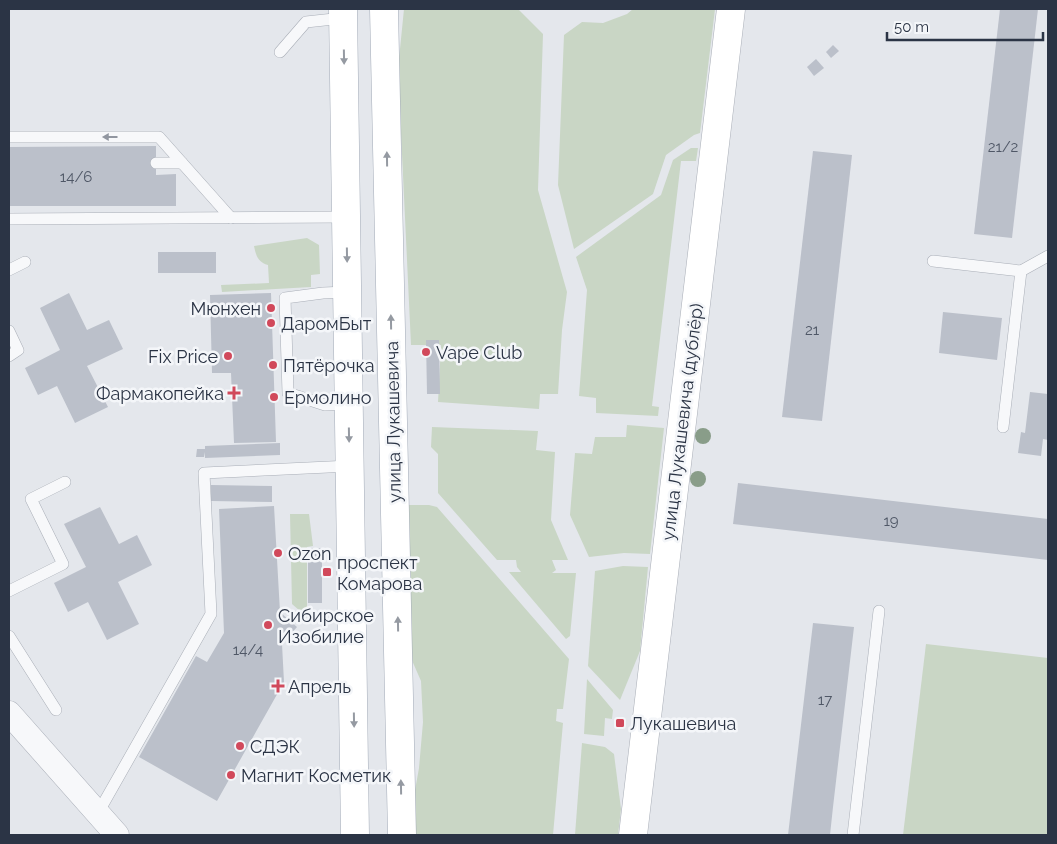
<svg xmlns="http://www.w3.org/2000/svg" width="1057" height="844" viewBox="0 0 1057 844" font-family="Raleway,sans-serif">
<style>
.green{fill:#c9d6c5}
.building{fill:#bbc0ca}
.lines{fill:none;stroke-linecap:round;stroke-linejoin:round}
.service-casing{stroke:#a9aeb7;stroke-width:12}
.minor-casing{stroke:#a9aeb7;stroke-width:25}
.secondary-casing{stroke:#a9aeb7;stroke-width:29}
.primary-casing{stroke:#a3abb8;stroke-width:29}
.service{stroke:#f7f8fa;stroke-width:11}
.minor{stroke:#f7f8fa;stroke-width:24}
.secondary{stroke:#fff;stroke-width:28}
.primary{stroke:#fff;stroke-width:28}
.tree{fill:#899d89}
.oneway{fill:#959aa2}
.oneway2{fill:#9196a0}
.poi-dot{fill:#d1495b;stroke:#f4f6f9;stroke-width:2}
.labels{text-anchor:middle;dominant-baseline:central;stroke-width:5;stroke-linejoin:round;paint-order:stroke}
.number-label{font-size:15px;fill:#4f5766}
.poi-label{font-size:18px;fill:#2b3445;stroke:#f4f6f9;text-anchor:start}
.street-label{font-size:18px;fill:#2b3445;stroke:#f4f6f9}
</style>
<rect width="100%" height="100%" fill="#e4e7ec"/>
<!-- green -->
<g class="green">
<path d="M404 9H518L543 34 538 190 567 292 562 330 558 394H540L539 409 438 402 441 345H411L398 69Z"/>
<path d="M633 9H715L700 133 694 135 666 155 653 194 574 249 558 185 564 35 582 22 603 23 627 14Z"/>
<path d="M691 148H698L696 161H681L652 406 659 407 658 416 596 413V398L579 396 587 290 576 257 661 195 673 160Z"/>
<path d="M307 238 319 245 320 274 311 275V287L222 292 221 285 269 283 268 265C258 262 256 256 254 246Z"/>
<path d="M627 425 664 428 650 554 624 553 589 557 570 515 575 453 592 454 595 437H626Z"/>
<path d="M432 427 538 431 536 450 555 452 551 520 568 560H552L556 570 552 573H576L570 636 566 639 509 572H521L517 567 516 560H497L438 493V454L431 447Z"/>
<path d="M405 505H429L437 507 569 659 563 709H557L556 721 563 723 553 835H412V807L419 768 423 722 421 681 407 649Z"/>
<path d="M290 514H309L313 546 307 547V617L292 604Z"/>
<path d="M623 566 648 567 640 651 620 700 588 666 595 571Z"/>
<path d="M926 644 1048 658V835H903Z"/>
<path d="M587 679 613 710 612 719 605 718 604 736 584 734Z"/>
<path d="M582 743 605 747 614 754 621 809 618 835H575Z"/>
</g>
<!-- building -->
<g class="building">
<path d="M1000 9H1038L1012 238 974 234Z"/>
<path d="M833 45 839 51 831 58 826 52Z"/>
<path d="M816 59 824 68 814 76 807 67Z"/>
<path d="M156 146V175L176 174V206H9V147Z"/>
<path d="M813 151 852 155 822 421 782 417Z"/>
<rect x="158" y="252" width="58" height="21"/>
<path d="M69 293 87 330 109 320 123 349 87 366 108 407 75 423 57 386 38 395 25 368 60 350 40 308Z"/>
<path d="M271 293 276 442 234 443 231 373H212L210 295Z"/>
<path d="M943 312 1002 318 997 360 939 353Z"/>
<path d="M426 340H439L440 394H427Z"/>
<path d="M1030 392 1048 394V440L1043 439 1041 456 1018 453 1021 432 1025 433Z"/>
<path d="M280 443V455L205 458V452L204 457H196L197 449H205V446Z"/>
<path d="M738 483 1048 519V560L733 524Z"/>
<path d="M211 485 272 486V502L211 501Z"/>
<path d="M274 506 280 612 297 627 282 644 284 682 217 801 139 757 196 656 207 662 224 633 219 509Z"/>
<path d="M100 507 119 544 137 535 152 565 118 582 139 624 107 640 88 602 68 612 54 583 86 567 64 524Z"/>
<rect x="308" y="548" width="14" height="55"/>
<path d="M813 623 854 627 833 807 830 835H788Z"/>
</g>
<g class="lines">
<defs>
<g id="service">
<path d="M280 52 306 22 343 18"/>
<path d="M9 137H159L231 218"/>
<path d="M156 163H182"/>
<path d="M9 219 346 217"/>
<path d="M933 261 1021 271 1003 427"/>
<path d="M9 270 25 262"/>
<path d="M1021 271 1048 256"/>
<path d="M347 292 323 293 285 298 288 393 325 405 349 404"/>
<path d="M9 331 18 350 9 356"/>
<path d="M9 591 63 564 31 499 65 482"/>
<path d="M9 636 56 710"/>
<path d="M98 813 211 614 204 473 350 466"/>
<path d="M853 835 879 611"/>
</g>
<path id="minor" d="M9 713 117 835"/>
<path id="secondary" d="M633 835 731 9"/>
<g id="primary">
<path d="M343 9 355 835"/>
<path d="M384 9 402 835"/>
</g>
</defs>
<!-- service casing -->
<use href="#service" class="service-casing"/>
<!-- minor casing -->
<use href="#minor" class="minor-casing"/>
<!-- secondary casing -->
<use href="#secondary" class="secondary-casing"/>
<!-- primary casing -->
<use href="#primary" class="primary-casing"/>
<!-- service -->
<use href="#service" class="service"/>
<!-- minor -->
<use href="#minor" class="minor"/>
<!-- secondary -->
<use href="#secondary" class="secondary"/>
<!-- primary -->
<use href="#primary" class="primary"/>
</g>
<!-- trees -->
<g class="tree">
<circle cx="703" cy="436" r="8"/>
<circle cx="698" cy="479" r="8"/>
</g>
<!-- one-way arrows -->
<defs><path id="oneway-solid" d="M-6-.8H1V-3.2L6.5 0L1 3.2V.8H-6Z" transform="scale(1.25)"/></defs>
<g class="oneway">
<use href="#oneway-solid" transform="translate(344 57) rotate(89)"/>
<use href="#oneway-solid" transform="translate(387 159) rotate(-91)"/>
<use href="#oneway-solid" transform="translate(347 255) rotate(89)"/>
<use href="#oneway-solid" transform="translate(391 322) rotate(-91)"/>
<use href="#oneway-solid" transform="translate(349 435) rotate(89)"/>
<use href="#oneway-solid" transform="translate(398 624) rotate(-91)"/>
<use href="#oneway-solid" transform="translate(354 720) rotate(89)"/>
<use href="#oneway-solid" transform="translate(401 787) rotate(-91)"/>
</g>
<use class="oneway2" href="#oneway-solid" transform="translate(110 137) rotate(180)"/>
<!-- markers -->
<g class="poi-dot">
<circle cx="271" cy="308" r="5"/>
<circle cx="271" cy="323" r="5"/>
<circle cx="426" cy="352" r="5"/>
<circle cx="228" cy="356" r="5"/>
<circle cx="273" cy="365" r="5"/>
<path d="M231.5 385.5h5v5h5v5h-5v5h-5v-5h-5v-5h5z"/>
<circle cx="274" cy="397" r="5"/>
<circle cx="278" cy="553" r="5"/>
<rect x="322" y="567" width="10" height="10" rx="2.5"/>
<circle cx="268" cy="625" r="5"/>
<path d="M275.5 678.5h5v5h5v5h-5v5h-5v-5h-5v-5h5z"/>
<rect x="615" y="718" width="10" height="10" rx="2.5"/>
<circle cx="240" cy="746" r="5"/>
<circle cx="231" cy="775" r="5"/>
</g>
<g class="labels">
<!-- number labels -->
<g class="number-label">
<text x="1003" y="147">21/2</text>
<text x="76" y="177">14/6</text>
<text x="812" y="330">21</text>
<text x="891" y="521">19</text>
<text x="248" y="650">14/4</text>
<text x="825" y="700">17</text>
</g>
<!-- poi labels -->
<g class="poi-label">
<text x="261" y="308" text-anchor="end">Мюнхен</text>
<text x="281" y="323">ДаромБыт</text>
<text x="436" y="352">Vape Club</text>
<text x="218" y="356" text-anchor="end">Fix Price</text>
<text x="283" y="365">Пятёрочка</text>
<text x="224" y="393" text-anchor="end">Фармакопейка</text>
<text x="284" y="397">Ермолино</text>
<text x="288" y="553">Ozon</text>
<text x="337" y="562">проспект<tspan x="337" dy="21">Комарова</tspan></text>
<text x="278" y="615">Сибирское<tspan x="278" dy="21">Изобилие</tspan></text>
<text x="288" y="686">Апрель</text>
<text x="630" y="723">Лукашевича</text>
<text x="250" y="746">СДЭК</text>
<text x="241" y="775">Магнит Косметик</text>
</g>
<!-- street labels -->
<g class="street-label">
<text transform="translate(393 422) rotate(-91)">улица Лукашевича</text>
<text transform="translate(682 422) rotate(-83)">улица Лукашевича (дублёр)</text>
</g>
</g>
<!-- border -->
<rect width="1057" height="844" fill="none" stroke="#2b3445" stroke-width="20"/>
<!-- scale -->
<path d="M887 32v8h156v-8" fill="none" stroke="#2b3445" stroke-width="2.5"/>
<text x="894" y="32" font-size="15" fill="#2b3445" stroke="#f4f6f9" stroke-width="4" paint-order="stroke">50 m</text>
</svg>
